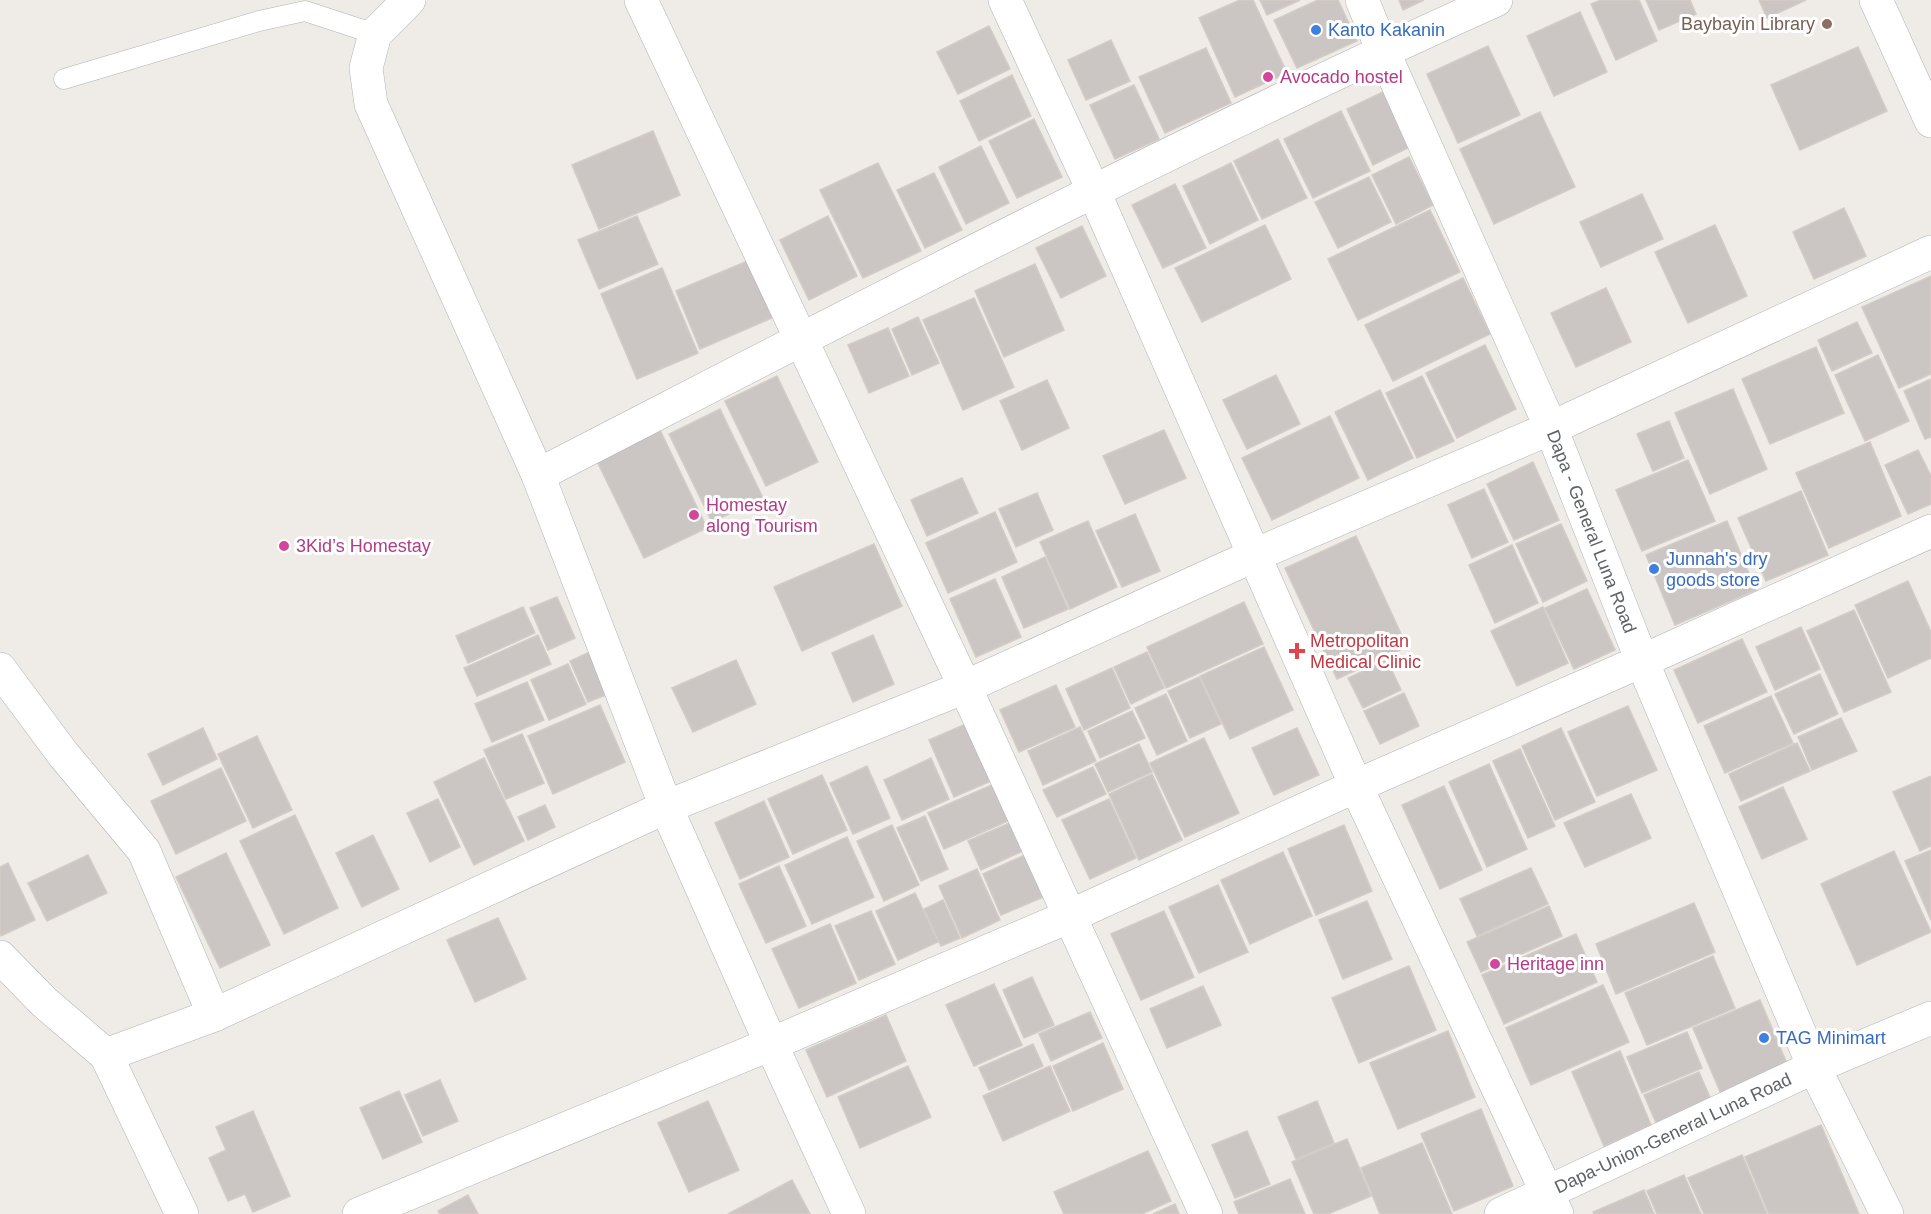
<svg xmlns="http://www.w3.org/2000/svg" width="1931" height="1214" viewBox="0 0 1931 1214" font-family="Arial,sans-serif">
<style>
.building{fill:#cbc6c4;stroke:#d3cbc5;stroke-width:1.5}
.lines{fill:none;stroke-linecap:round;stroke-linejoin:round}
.lane-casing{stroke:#afb3b5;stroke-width:21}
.street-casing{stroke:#afb3b5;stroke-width:34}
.secondary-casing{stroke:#b1b6b8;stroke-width:34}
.lane{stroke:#fff;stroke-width:20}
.street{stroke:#fff;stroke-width:33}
.secondary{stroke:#fff;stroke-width:33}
.education-dot{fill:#8d6e63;stroke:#fff;stroke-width:2}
.shop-dot{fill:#3f7fe0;stroke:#fff;stroke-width:2}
.hotel-dot{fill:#d1479c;stroke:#fff;stroke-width:2}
.health-dot{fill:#e0444e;stroke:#fff;stroke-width:2}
.labels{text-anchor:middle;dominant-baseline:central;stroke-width:6;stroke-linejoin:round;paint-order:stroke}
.education-label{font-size:18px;fill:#785e54;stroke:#fff;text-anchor:end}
.shop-label{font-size:18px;fill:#366cbe;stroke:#fff;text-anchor:start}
.hotel-label{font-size:18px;fill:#b23c85;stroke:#fff;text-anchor:start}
.street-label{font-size:18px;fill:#5e6466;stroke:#fff}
.health-label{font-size:18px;fill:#be3a42;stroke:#fff;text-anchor:start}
</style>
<rect width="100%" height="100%" fill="#efebe7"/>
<!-- building -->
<g class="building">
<path d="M1240 0H1253L1287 73 1235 97 1199 18Z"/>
<path d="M1260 0H1300L1267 15Z"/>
<path d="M1318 0H1338L1357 41 1297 68 1274 20Z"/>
<path d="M1399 0H1424L1403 10Z"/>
<path d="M1601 0H1639L1657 41 1616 60 1591 4Z"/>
<path d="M1646 0H1690L1696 14 1659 30Z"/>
<path d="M1759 0H1806L1767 18Z"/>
<path d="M1580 12 1607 72 1554 96 1527 36Z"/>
<path d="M989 26 1010 69 958 94 937 52Z"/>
<path d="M1111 40 1130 81 1086 100 1068 60Z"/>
<path d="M1488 46 1520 115 1458 143 1427 74Z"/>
<path d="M1858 47 1887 111 1800 150 1771 85Z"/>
<path d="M1206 48 1231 103 1165 133 1139 77Z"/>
<path d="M1012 75 1031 116 979 141 960 101Z"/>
<path d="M1134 85 1159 139 1115 159 1090 105Z"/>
<path d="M1383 92 1410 147 1373 165 1347 109Z"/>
<path d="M1341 111 1370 171 1313 198 1284 139Z"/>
<path d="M1540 112 1575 187 1494 224 1460 149Z"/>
<path d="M1034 119 1062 177 1017 198 989 141Z"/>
<path d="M653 131 680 195 599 229 572 165Z"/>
<path d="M1278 139 1307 198 1262 219 1234 161Z"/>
<path d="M981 146 1009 203 966 224 939 167Z"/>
<path d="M1409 157 1433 205 1396 224 1372 175Z"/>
<path d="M878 163 921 251 863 278 820 190Z"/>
<path d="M1231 163 1258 220 1210 244 1183 186Z"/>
<path d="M934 173 962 230 925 248 897 190Z"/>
<path d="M1369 177 1391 222 1338 248 1315 202Z"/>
<path d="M1175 184 1206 248 1163 268 1132 205Z"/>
<path d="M1642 194 1663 239 1601 267 1580 222Z"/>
<path d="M1844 208 1866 256 1814 279 1793 232Z"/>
<path d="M1430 210 1460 272 1358 320 1328 259Z"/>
<path d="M637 216 658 264 599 289 578 240Z"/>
<path d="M828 216 857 276 809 300 780 240Z"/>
<path d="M1265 225 1291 279 1202 322 1175 268Z"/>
<path d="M1715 225 1747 296 1688 323 1655 252Z"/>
<path d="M1082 226 1106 276 1061 298 1036 248Z"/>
<path d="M750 260 774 317 700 349 676 291Z"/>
<path d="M1035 264 1064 330 1004 357 975 291Z"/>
<path d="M662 268 698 353 637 379 601 294Z"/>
<path d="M1931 276V374L1899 388 1862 307Z"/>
<path d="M1463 278 1490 334 1393 381 1365 325Z"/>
<path d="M1606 288 1631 342 1576 367 1551 313Z"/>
<path d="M974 298 1014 387 963 410 923 320Z"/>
<path d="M918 317 939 363 912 375 892 329Z"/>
<path d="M1857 322 1872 353 1832 371 1818 340Z"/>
<path d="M888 328 909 376 869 393 848 345Z"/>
<path d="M1485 345 1516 409 1457 438 1426 373Z"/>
<path d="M1816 347 1844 413 1770 444 1742 379Z"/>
<path d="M1878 355 1909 421 1865 441 1835 375Z"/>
<path d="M1276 375 1300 424 1247 449 1223 400Z"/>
<path d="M777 376 818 462 766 486 725 401Z"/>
<path d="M1422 376 1454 441 1417 458 1386 393Z"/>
<path d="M1931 379V437L1925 439 1904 391Z"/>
<path d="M1047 380 1069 428 1022 450 1000 401Z"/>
<path d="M1733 389 1767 469 1710 494 1675 413Z"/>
<path d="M1380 390 1413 458 1368 480 1335 412Z"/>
<path d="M720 409 763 498 712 522 669 434Z"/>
<path d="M1330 416 1359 478 1272 520 1242 458Z"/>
<path d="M1669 421 1684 458 1653 471 1637 434Z"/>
<path d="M659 428 707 528 644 558 596 459Z"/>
<path d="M1164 430 1186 478 1125 504 1103 456Z"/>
<path d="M1870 442 1901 516 1829 548 1796 473Z"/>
<path d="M1918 450 1931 476V504L1908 514 1885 465Z"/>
<path d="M1688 460 1715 521 1642 551 1616 490Z"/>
<path d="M1533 462 1559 520 1514 540 1487 484Z"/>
<path d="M962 478 978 513 927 536 911 500Z"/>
<path d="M1484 489 1508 542 1472 558 1448 505Z"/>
<path d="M1801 491 1828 555 1766 581 1738 518Z"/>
<path d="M1037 493 1053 530 1016 547 999 509Z"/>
<path d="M995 512 1017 562 948 593 926 543Z"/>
<path d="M1135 514 1160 571 1122 587 1096 531Z"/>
<path d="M1088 521 1117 587 1070 609 1040 542Z"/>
<path d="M1727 521 1756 590 1675 625 1646 555Z"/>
<path d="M1561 524 1587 581 1543 602 1516 544Z"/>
<path d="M1356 536 1407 647 1337 679 1285 568Z"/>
<path d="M874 544 902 606 802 651 774 587Z"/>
<path d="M1512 545 1538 603 1495 623 1469 565Z"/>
<path d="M1045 557 1068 609 1024 628 1002 577Z"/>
<path d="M995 579 1021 637 976 657 950 599Z"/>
<path d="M1908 581 1931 632V658L1888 678 1855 605Z"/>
<path d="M1587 589 1615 650 1574 669 1545 608Z"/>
<path d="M557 597 575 638 548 650 530 608Z"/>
<path d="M1244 602 1263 644 1166 688 1147 647Z"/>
<path d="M523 607 535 633 468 663 456 636Z"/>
<path d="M1543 607 1568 663 1517 686 1491 631Z"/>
<path d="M1854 610 1891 692 1844 712 1807 631Z"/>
<path d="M1801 627 1820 669 1775 690 1756 647Z"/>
<path d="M538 635 551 664 477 696 464 668Z"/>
<path d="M873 635 894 684 853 702 832 653Z"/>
<path d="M1742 639 1767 692 1698 723 1674 670Z"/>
<path d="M1264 647 1293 710 1230 739 1200 676Z"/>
<path d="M594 650 613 692 588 702 570 661Z"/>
<path d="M1147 652 1164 688 1131 704 1114 667Z"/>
<path d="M736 660 756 704 693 732 672 688Z"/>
<path d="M1387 660 1401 690 1363 708 1348 678Z"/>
<path d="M568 664 586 704 549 720 531 680Z"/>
<path d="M1112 668 1130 708 1084 730 1066 689Z"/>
<path d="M1820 674 1838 714 1794 734 1775 694Z"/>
<path d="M1199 677 1221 724 1190 738 1168 691Z"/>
<path d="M527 682 544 720 492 742 475 704Z"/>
<path d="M1056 685 1075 727 1019 752 1000 710Z"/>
<path d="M1404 693 1419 726 1380 744 1364 711Z"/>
<path d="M1166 694 1187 741 1157 755 1135 708Z"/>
<path d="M1771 696 1793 743 1725 773 1704 726Z"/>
<path d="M600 705 625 762 553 794 528 736Z"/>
<path d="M1628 706 1657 770 1597 796 1568 732Z"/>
<path d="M1132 711 1145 738 1100 758 1088 731Z"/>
<path d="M1841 718 1857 751 1812 770 1798 737Z"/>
<path d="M966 724 991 781 954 797 929 740Z"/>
<path d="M1080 727 1096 761 1043 785 1028 751Z"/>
<path d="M203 728 217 759 163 785 148 754Z"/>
<path d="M1297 728 1319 775 1274 795 1252 748Z"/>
<path d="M1561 728 1595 802 1555 820 1522 746Z"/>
<path d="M522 734 544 783 506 799 484 750Z"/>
<path d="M257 736 292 810 253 828 218 754Z"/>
<path d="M1204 738 1239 813 1185 837 1150 763Z"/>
<path d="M1797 743 1810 771 1741 801 1729 774Z"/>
<path d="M1139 744 1152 772 1108 792 1095 764Z"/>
<path d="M1520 749 1555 826 1528 838 1493 761Z"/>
<path d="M484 758 524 841 474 865 434 782Z"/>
<path d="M931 758 949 799 902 820 884 780Z"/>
<path d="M1489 764 1527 849 1487 867 1449 782Z"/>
<path d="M867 766 890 818 853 834 830 783Z"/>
<path d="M1093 767 1106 794 1057 817 1043 790Z"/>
<path d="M221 768 246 821 176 854 151 801Z"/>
<path d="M1152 774 1182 840 1139 860 1109 794Z"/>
<path d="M822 775 847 830 793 854 768 799Z"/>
<path d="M1931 776V846L1920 851 1893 792Z"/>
<path d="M994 784 1010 820 944 849 928 813Z"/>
<path d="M1444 786 1482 870 1440 889 1402 805Z"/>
<path d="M1783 787 1807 839 1762 859 1739 807Z"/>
<path d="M1631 794 1651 838 1585 867 1564 823Z"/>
<path d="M438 799 460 847 430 862 407 813Z"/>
<path d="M1109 799 1136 858 1090 879 1062 820Z"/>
<path d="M764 801 789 857 740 879 715 823Z"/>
<path d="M545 805 555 827 528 840 518 817Z"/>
<path d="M295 815 338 908 284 934 240 841Z"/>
<path d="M925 816 948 869 921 881 897 828Z"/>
<path d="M1012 822 1025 850 981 870 968 841Z"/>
<path d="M892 825 919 885 884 901 857 841Z"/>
<path d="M1344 825 1372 891 1316 915 1288 849Z"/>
<path d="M373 835 399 889 362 907 336 853Z"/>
<path d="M847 837 874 897 812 924 785 865Z"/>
<path d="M1931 850V920L1905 861Z"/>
<path d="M1894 851 1931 932 1857 965 1821 884Z"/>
<path d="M1283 852 1312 916 1250 944 1221 880Z"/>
<path d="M226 853 270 945 220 968 176 877Z"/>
<path d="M88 855 107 893 47 921 28 883Z"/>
<path d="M1025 855 1043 897 1001 915 983 874Z"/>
<path d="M8 863 35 920 1 936 0 933V867Z"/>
<path d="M779 866 806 926 766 943 739 884Z"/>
<path d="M1531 868 1548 904 1477 936 1460 899Z"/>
<path d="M977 869 1000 920 962 938 939 886Z"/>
<path d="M1218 885 1248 952 1199 973 1169 907Z"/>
<path d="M915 893 938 942 898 960 876 911Z"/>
<path d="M943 900 960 938 941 946 924 909Z"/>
<path d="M1367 901 1392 959 1343 979 1319 920Z"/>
<path d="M1694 903 1715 952 1616 994 1596 944Z"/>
<path d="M1549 906 1562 936 1481 972 1467 942Z"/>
<path d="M871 911 895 964 859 980 835 926Z"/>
<path d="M1164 911 1194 977 1141 1000 1111 934Z"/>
<path d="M498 918 526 979 475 1002 447 940Z"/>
<path d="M830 924 856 983 799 1008 772 949Z"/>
<path d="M1576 934 1597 982 1504 1024 1482 975Z"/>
<path d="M1713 956 1735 1008 1647 1045 1625 993Z"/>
<path d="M1409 966 1436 1030 1359 1063 1332 998Z"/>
<path d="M1032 977 1054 1025 1024 1038 1003 990Z"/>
<path d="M994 984 1022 1045 974 1066 946 1005Z"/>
<path d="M1603 985 1629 1042 1531 1085 1506 1028Z"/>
<path d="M1203 986 1221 1025 1167 1048 1150 1009Z"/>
<path d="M1760 1000 1791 1073 1724 1101 1693 1028Z"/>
<path d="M1090 1012 1102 1038 1051 1061 1039 1034Z"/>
<path d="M886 1015 906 1061 827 1097 806 1050Z"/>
<path d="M1448 1031 1475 1097 1398 1129 1370 1063Z"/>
<path d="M1687 1032 1702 1068 1642 1093 1627 1057Z"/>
<path d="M1103 1043 1123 1089 1073 1111 1053 1066Z"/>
<path d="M1033 1044 1043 1066 989 1090 979 1068Z"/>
<path d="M1620 1051 1651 1125 1604 1146 1572 1072Z"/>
<path d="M908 1066 931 1117 860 1148 838 1097Z"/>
<path d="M1050 1066 1070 1111 1003 1141 983 1096Z"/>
<path d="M1699 1072 1712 1102 1657 1125 1644 1095Z"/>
<path d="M440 1080 458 1121 423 1136 405 1095Z"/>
<path d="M399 1091 422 1142 383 1159 360 1108Z"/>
<path d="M708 1101 739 1170 689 1192 658 1123Z"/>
<path d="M1317 1101 1334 1143 1296 1159 1278 1117Z"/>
<path d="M1481 1109 1513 1186 1454 1211 1421 1134Z"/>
<path d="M253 1111 290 1196 253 1212 245 1194 228 1201 209 1158 226 1150 216 1127Z"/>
<path d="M1821 1125 1859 1214H1769L1745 1157Z"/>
<path d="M1247 1131 1270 1184 1235 1198 1212 1145Z"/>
<path d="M1347 1139 1371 1196 1328 1214H1314L1292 1162Z"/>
<path d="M1422 1143 1452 1214H1380L1361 1168Z"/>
<path d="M1148 1151 1171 1201 1142 1214H1064L1054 1192Z"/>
<path d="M1742 1155 1767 1214H1704L1688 1178Z"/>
<path d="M1684 1175 1701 1214H1657L1647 1191Z"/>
<path d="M1290 1179 1305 1214H1239L1234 1202Z"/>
<path d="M792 1180 810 1214H728Z"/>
<path d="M1644 1190 1654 1214H1594L1593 1212Z"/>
<path d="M468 1195 478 1214H440L438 1211Z"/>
<path d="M1175 1204 1179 1214H1153Z"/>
</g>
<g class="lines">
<defs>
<path id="lane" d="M64 79 259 21 305 11 375 34"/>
<g id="street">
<path d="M409 0 375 34 366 68 371 104 538 475 666 807 771 1044 849 1214"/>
<path d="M641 0 965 687 1206 1214"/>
<path d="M1005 0 1094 192 1356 786 1557 1214"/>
<path d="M1876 0 1931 121"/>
<path d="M538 475C855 312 1171 146 1496 0"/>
<path d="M0 669 63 754 144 851 214 1015"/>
<path d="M0 957 44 1002 106 1055 182 1214"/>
<path d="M106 1055 214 1015 666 807 965 687 1255 555 1551 428 1931 252"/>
<path d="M1814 1067 1887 1214"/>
<path d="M359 1214 771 1044 1070 916 1356 786 1642 661 1931 531"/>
</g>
<g id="secondary">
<path id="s1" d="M1362 0 1383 51 1551 428 1642 661 1814 1067"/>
<path id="s2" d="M1501 1214 1814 1067 1931 1018"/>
</g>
</defs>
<!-- lane casing -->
<use href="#lane" class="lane-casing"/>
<!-- street casing -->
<use href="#street" class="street-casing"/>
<!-- secondary casing -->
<use href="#secondary" class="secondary-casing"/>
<!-- lane -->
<use href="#lane" class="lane"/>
<!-- street -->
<use href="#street" class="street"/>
<!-- secondary -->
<use href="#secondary" class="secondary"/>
</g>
<!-- markers -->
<circle class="education-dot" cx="1827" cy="24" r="6"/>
<g class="shop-dot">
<circle cx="1316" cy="30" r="6"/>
<circle cx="1654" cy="569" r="6"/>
<circle cx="1764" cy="1038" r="6"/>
</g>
<g class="hotel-dot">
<circle cx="1268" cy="77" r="6"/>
<circle cx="694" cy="515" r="6"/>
<circle cx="284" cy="546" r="6"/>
<circle cx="1495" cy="964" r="6"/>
</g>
<path class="health-dot" d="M1294 642h6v6h6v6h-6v6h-6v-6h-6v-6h6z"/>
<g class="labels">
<!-- education labels -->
<g class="education-label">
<text x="1815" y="24">Baybayin Library</text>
</g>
<!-- shop labels -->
<g class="shop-label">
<text x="1328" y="30">Kanto Kakanin</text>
<text x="1666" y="559">Junnah's dry<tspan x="1666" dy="21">goods store</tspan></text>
<text x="1776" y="1038">TAG Minimart</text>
</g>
<!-- hotel labels -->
<g class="hotel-label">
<text x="1280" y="77">Avocado hostel</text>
<text x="706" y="505">Homestay<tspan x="706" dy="21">along Tourism</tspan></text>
<text x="296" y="546">3Kid’s Homestay</text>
<text x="1507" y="964">Heritage inn</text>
</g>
<!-- street labels -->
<g class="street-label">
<text stroke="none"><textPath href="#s1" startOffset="579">Dapa - General Luna Road</textPath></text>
<text stroke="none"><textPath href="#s2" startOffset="190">Dapa-Union-General Luna Road</textPath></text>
</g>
<!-- health labels -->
<g class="health-label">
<text x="1310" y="641">Metropolitan<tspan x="1310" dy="21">Medical Clinic</tspan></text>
</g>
</g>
</svg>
